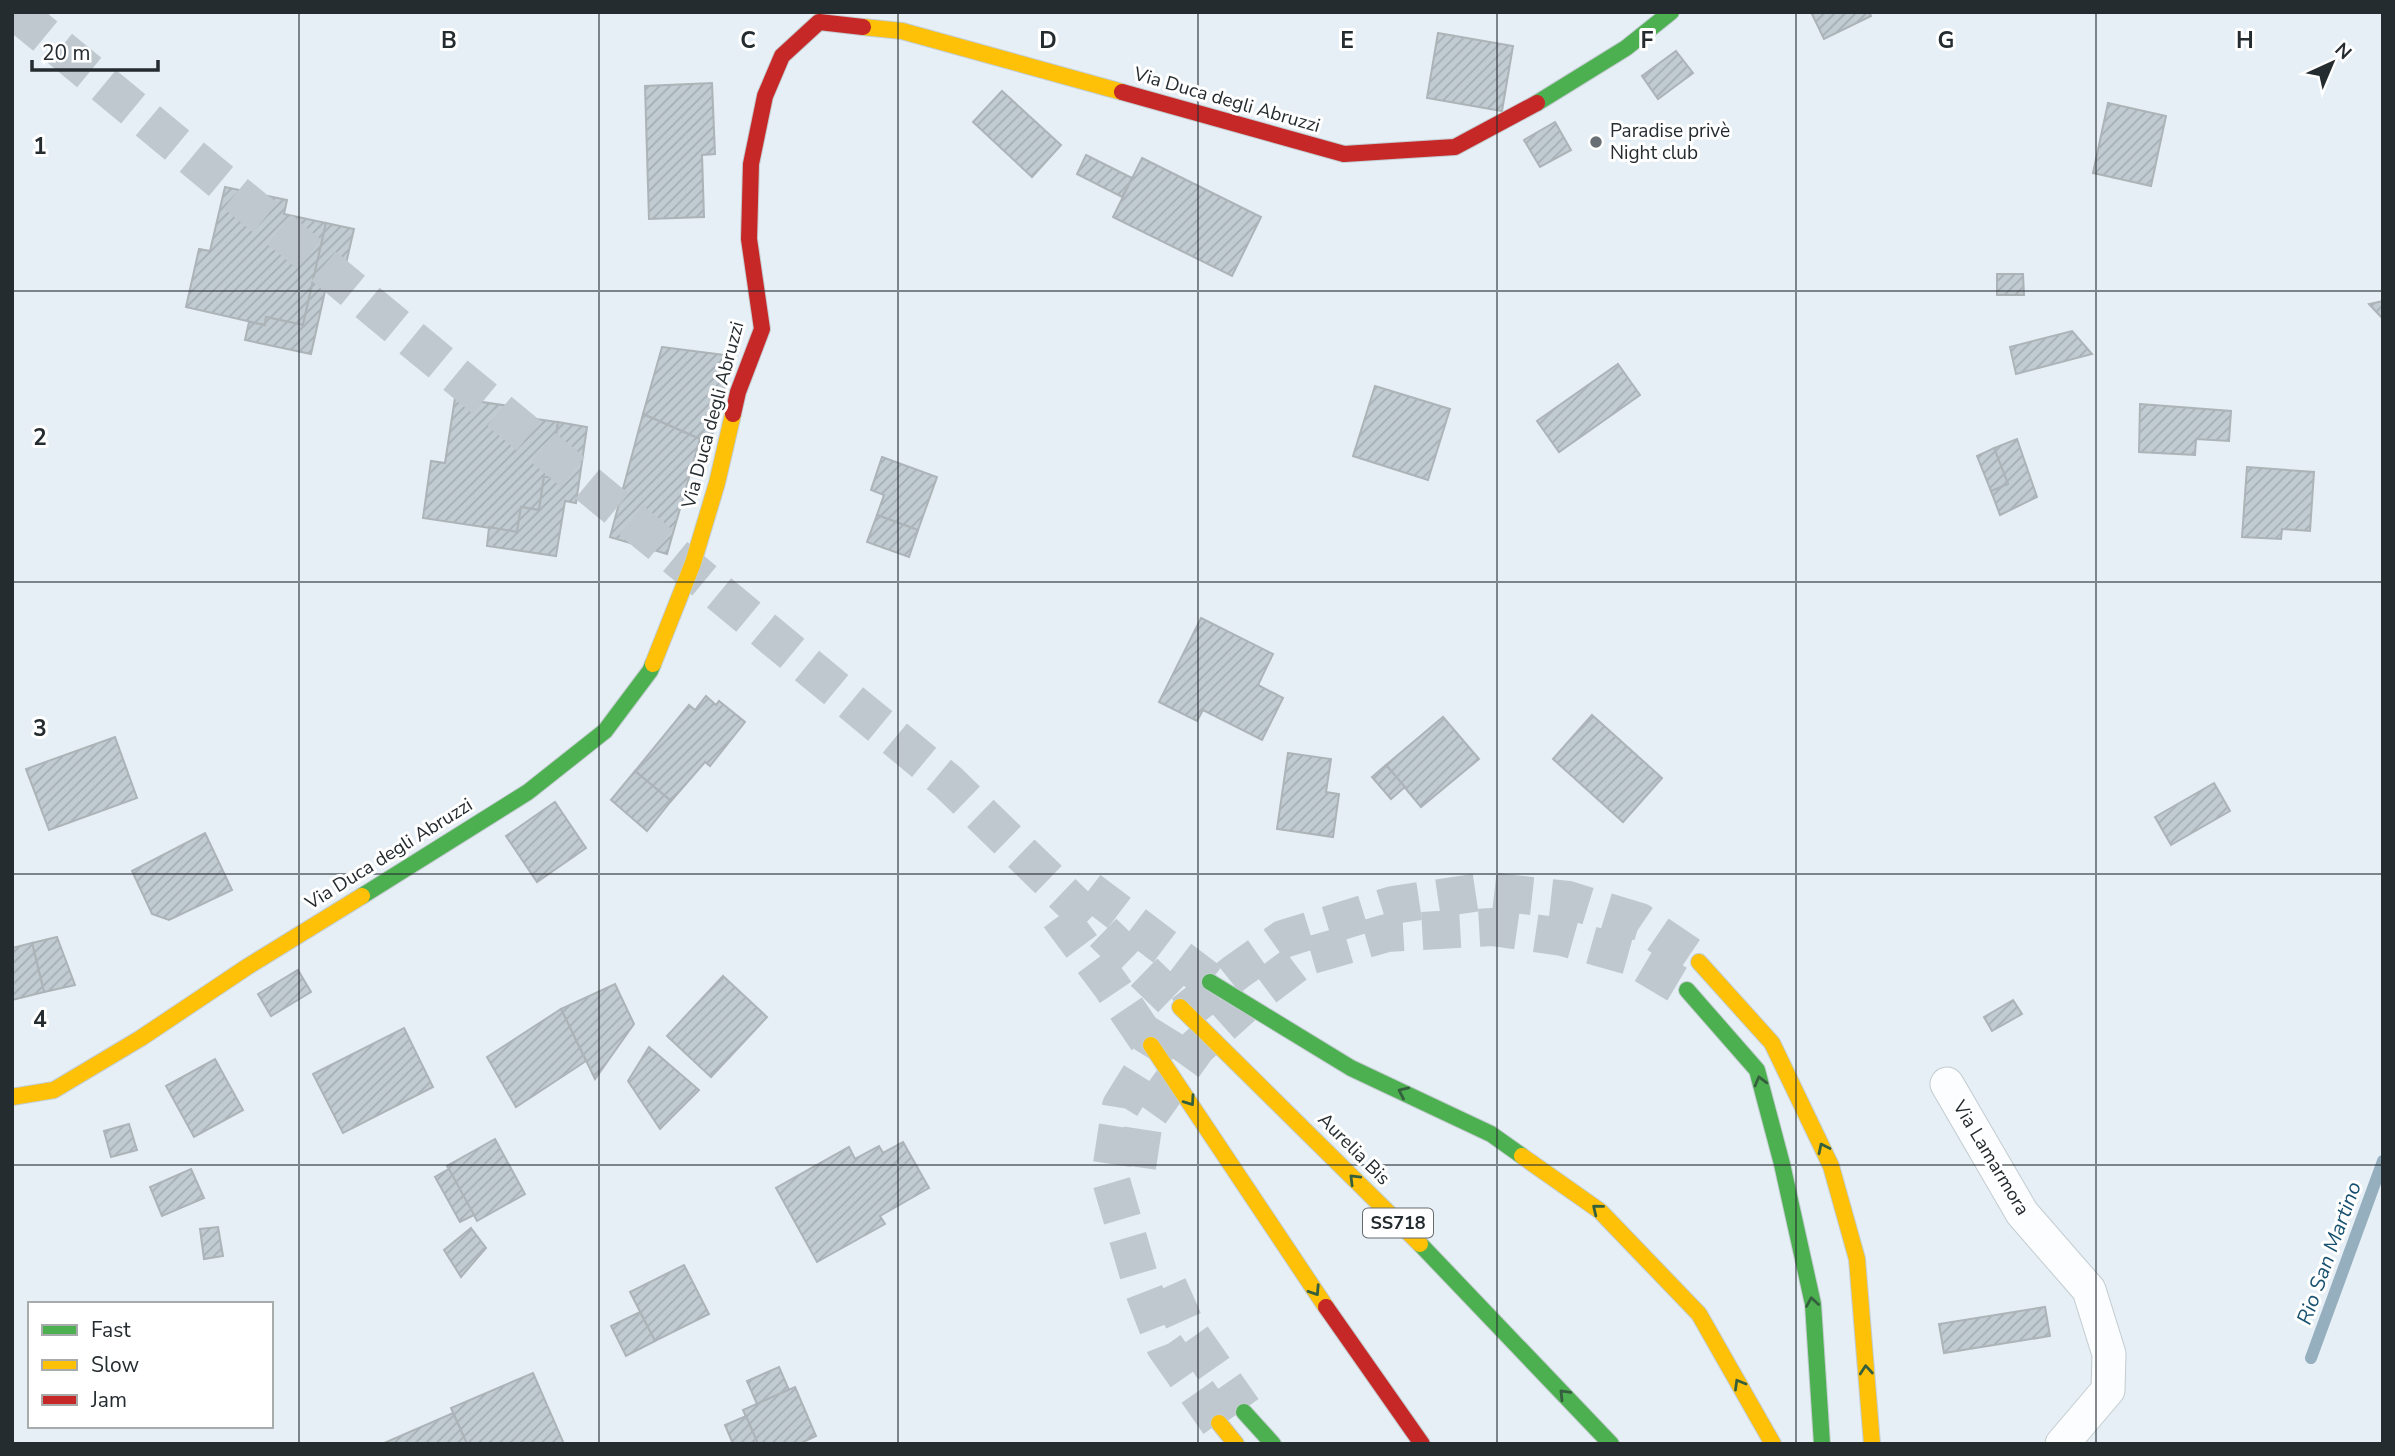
<svg xmlns="http://www.w3.org/2000/svg" width="2395" height="1456" viewBox="0 0 2395 1456" font-family="'Nunito Sans',sans-serif">
<style>
.lines{fill:none;stroke-linecap:round;stroke-linejoin:round}
.stream{stroke:#96afbf;stroke-width:12}
.building{fill:url(#building-hatch);stroke:#acb4b8;stroke-width:2}
.highway-tunnel{stroke:#bfc8ce;stroke-width:38;stroke-dasharray:38 19;stroke-linecap:butt}
.street-casing{stroke:#c3ccd0;stroke-width:35}
.fast-casing{stroke:#c3ccd0;stroke-width:18}
.slow-casing{stroke:#c3ccd0;stroke-width:18}
.jam-casing{stroke:#c3ccd0;stroke-width:18}
.street{stroke:#fbfdfe;stroke-width:33}
.fast{stroke:#4caf50;stroke-width:16}
.slow{stroke:#ffc107;stroke-width:16}
.jam{stroke:#c62828;stroke-width:16}
.oneway{stroke:#35603d}
.grid{fill:none;stroke:#252c30;stroke-width:2;stroke-opacity:0.55}
.poi-dot{fill:#687075;stroke:#fff;stroke-width:2.5}
.labels{text-anchor:middle;dominant-baseline:central;stroke-width:6;stroke-linejoin:round;paint-order:stroke}
.shield{fill:#fff;stroke:#666b6e;stroke-width:2}
.shield-label{font-size:18px;font-weight:bold;fill:#252c30}
.street-label{font-size:19px;fill:#252c30;stroke:#fff}
.poi-label{font-size:19px;fill:#252c30;stroke:#fff;text-anchor:start}
.water-label{font-size:21px;font-style:italic;fill:#185170;stroke:#fff}
.grid-label{font-size:23px;text-anchor:middle;font-weight:bold;fill:#252c30;stroke:#fff;stroke-width:6;stroke-linejoin:round;paint-order:stroke}
</style>
<defs>
<pattern id="building-hatch" width="6" height="6" patternUnits="userSpaceOnUse" patternTransform="scale(1.75)"><rect width="6" height="6" fill="#c1cbd2"/><path d="M-1 1l2-2M0 6l6-6M5 7l2-2" fill="none" stroke="#a6aeb5"/></pattern>
</defs>
<rect width="100%" height="100%" fill="#e5eff5"/>
<g class="lines">
<!-- stream -->
<path class="stream" d="M2311 1358 2383 1161"/>
</g>
<!-- building -->
<g class="building">
<path d="M1811 12H1869L1871 16 1824 39Z"/>
<path d="M1438 33 1513 46 1502 111 1427 98Z"/>
<path d="M1676 51 1693 73 1658 99 1642 76Z"/>
<path d="M712 83 715 154 702 155 704 217 649 219 645 86Z"/>
<path d="M1002 91 1061 145 1032 177 973 122Z"/>
<path d="M2108 103 2166 116 2151 186 2093 173Z"/>
<path d="M1555 122 1571 150 1540 167 1524 140Z"/>
<path d="M1086 155 1132 178 1122 197 1077 174Z"/>
<path d="M1142 158 1261 217 1232 276 1113 217Z"/>
<path d="M225 187 287 200 284 214 326 223 303 325 266 317 265 325 186 307 199 249 210 251Z"/>
<path d="M326 223 354 229 339 294 325 291 311 354 245 340 249 322 265 325 266 317 303 325Z"/>
<path d="M1997 274H2023L2024 295H1997Z"/>
<path d="M2383 301V319L2369 304Z"/>
<path d="M2072 331 2092 354 2016 374 2010 347Z"/>
<path d="M662 347 733 356 712 436 702 433 700 439 643 414Z"/>
<path d="M1618 364 1640 395 1559 452 1537 421Z"/>
<path d="M1375 386 1450 409 1428 480 1353 456Z"/>
<path d="M455 398 516 407 515 416 558 422 550 477H544L539 510 521 507 517 532 423 518 431 461 445 463Z"/>
<path d="M2140 404 2231 411 2229 441 2196 439 2195 455 2139 452Z"/>
<path d="M643 414 700 439 667 554 610 537Z"/>
<path d="M558 422 587 427 576 503 565 501 556 556 487 546 489 527 517 532 521 507 539 510 544 477H550Z"/>
<path d="M2017 439 2037 497 2000 515 1991 491 2008 484 1994 448Z"/>
<path d="M1994 448 2008 484 1991 491 1977 456Z"/>
<path d="M882 457 937 477 918 530 877 515 884 495 871 490Z"/>
<path d="M2247 467 2314 472 2310 531 2282 529 2281 539 2242 537Z"/>
<path d="M877 515 918 530 909 557 867 542Z"/>
<path d="M1201 618 1273 654 1258 685 1283 698 1262 740 1203 710 1197 721 1159 702Z"/>
<path d="M706 696 716 705 719 701 745 722 710 766 705 762 671 801 635 771 689 705 695 710Z"/>
<path d="M1592 715 1662 778 1623 822 1553 759Z"/>
<path d="M1443 717 1479 759 1421 807 1386 765Z"/>
<path d="M115 737 137 798 49 830 26 769Z"/>
<path d="M1288 753 1331 759 1326 792 1339 794 1333 837 1277 829Z"/>
<path d="M1386 765 1405 787 1391 799 1372 777Z"/>
<path d="M635 771 671 801 647 831 611 800Z"/>
<path d="M2214 783 2230 811 2171 845 2155 817Z"/>
<path d="M555 802 586 848 537 882 506 836Z"/>
<path d="M205 833 232 890 169 920 152 914 132 871Z"/>
<path d="M57 937 75 985 44 992 32 943Z"/>
<path d="M32 943 44 992 12 1000V948Z"/>
<path d="M298 970 311 992 271 1016 258 994Z"/>
<path d="M723 976 767 1017 711 1077 667 1036Z"/>
<path d="M615 984 634 1024 595 1079 561 1009Z"/>
<path d="M2013 1000 2022 1014 1992 1031 1984 1017Z"/>
<path d="M561 1009 586 1061 516 1107 487 1057Z"/>
<path d="M404 1028 433 1087 343 1133 313 1074Z"/>
<path d="M649 1047 699 1090 660 1129 628 1081Z"/>
<path d="M215 1059 243 1110 194 1137 166 1086Z"/>
<path d="M129 1124 137 1150 111 1157 104 1131Z"/>
<path d="M495 1139 525 1194 477 1221 447 1166Z"/>
<path d="M903 1142 929 1188 880 1216 885 1224 817 1262 776 1188 849 1147 855 1159 879 1146 883 1153Z"/>
<path d="M191 1169 204 1198 162 1216 150 1187Z"/>
<path d="M449 1169 474 1215 460 1222 435 1177Z"/>
<path d="M218 1227 223 1256 204 1259 200 1229Z"/>
<path d="M471 1228 486 1248 461 1277 444 1250Z"/>
<path d="M684 1265 709 1314 655 1341 630 1292Z"/>
<path d="M2045 1307 2050 1336 1944 1353 1939 1324Z"/>
<path d="M640 1312 655 1341 626 1356 611 1326Z"/>
<path d="M779 1367 789 1390 757 1404 747 1381Z"/>
<path d="M533 1373 564 1444H467L451 1408Z"/>
<path d="M795 1387 816 1436 799 1444H758L743 1410Z"/>
<path d="M453 1413 467 1444H382Z"/>
<path d="M746 1416 758 1444H733L725 1425Z"/>
</g>
<g class="lines">
<!-- highway-tunnel -->
<g class="highway-tunnel">
<path d="M16 12 948 782 1180 1007"/>
<path d="M1089 890 1210 982"/>
<path d="M1059 916 1112 987 1151 1045"/>
<path d="M1137 1167 1144 1121 1197 1047 1256 994 1305 957 1387 933 1492 927 1562 937 1630 956 1687 990"/>
<path d="M1168 1286 1189 1333 1243 1410"/>
<path d="M1219 1423 1165 1346 1142 1286 1110 1177 1121 1106 1173 1022 1236 972 1283 939 1393 905 1487 891 1568 900 1640 922 1699 962"/>
</g>
<defs>
<path id="street" d="M1947 1084 2022 1213 2089 1290 2109 1354 2108 1390 2062 1444"/>
<g id="fast">
<path d="M1537 103 1626 48 1671 12"/>
<path d="M362 896 528 792 605 731 650 671 653 664"/>
<path d="M1210 982 1351 1068 1491 1134 1522 1156"/>
<path d="M1687 990 1757 1070 1782 1164 1813 1304 1822 1444"/>
<path d="M1420 1244 1611 1444"/>
<path d="M1244 1412 1273 1444"/>
</g>
<g id="slow">
<path d="M863 27 902 31 1122 92"/>
<path d="M653 664 693 563 717 483 733 414"/>
<path d="M1699 962 1772 1043 1831 1166 1857 1259 1872 1444"/>
<path d="M1180 1007 1420 1244"/>
<path d="M1151 1045 1326 1307"/>
<path d="M12 1097 54 1090 141 1038 247 967 362 896"/>
<path d="M1522 1156 1600 1211 1699 1314 1773 1444"/>
<path d="M1219 1423 1236 1444"/>
</g>
<g id="jam">
<path d="M1122 92 1344 154 1455 147 1537 103"/>
<path d="M733 414 738 392 762 329 749 239 751 164 765 96 782 56 819 22 863 27"/>
<path d="M1326 1307 1422 1444"/>
</g>
</defs>
<!-- street casing -->
<use href="#street" class="street-casing"/>
<!-- fast casing -->
<use href="#fast" class="fast-casing"/>
<!-- slow casing -->
<use href="#slow" class="slow-casing"/>
<!-- jam casing -->
<use href="#jam" class="jam-casing"/>
<!-- street -->
<use href="#street" class="street"/>
<!-- fast -->
<use href="#fast" class="fast"/>
<!-- slow -->
<use href="#slow" class="slow"/>
<!-- jam -->
<use href="#jam" class="jam"/>
</g>
<!-- one-way arrows -->
<defs><path id="oneway-chevron" d="M-2-3.5L2.5 0L-2 3.5" fill="none" stroke-width="1.6" stroke-linecap="round" stroke-linejoin="round" transform="scale(1.75)"/></defs>
<g class="oneway">
<use href="#oneway-chevron" transform="translate(1760 1081) rotate(-105)"/>
<use href="#oneway-chevron" transform="translate(1403 1092) rotate(-155)"/>
<use href="#oneway-chevron" transform="translate(1190 1101) rotate(55)"/>
<use href="#oneway-chevron" transform="translate(1823 1148) rotate(-116)"/>
<use href="#oneway-chevron" transform="translate(1354 1179) rotate(-135)"/>
<use href="#oneway-chevron" transform="translate(1597 1209) rotate(-141)"/>
<use href="#oneway-chevron" transform="translate(1315 1291) rotate(57)"/>
<use href="#oneway-chevron" transform="translate(1812 1302) rotate(-99)"/>
<use href="#oneway-chevron" transform="translate(1866 1370) rotate(-95)"/>
<use href="#oneway-chevron" transform="translate(1739 1384) rotate(-120)"/>
<use href="#oneway-chevron" transform="translate(1564 1394) rotate(-134)"/>
</g>
<!-- grid -->
<path class="grid" d="M299 12V1444M599 12V1444M898 12V1444M1198 12V1444M1497 12V1444M1796 12V1444M2096 12V1444M12 291H2383M12 582H2383M12 874H2383M12 1165H2383"/>
<!-- markers -->
<circle class="poi-dot" cx="1596" cy="142" r="7"/>
<g class="labels">
<!-- shield labels -->
<rect class="shield" x="1363" y="1208.5" width="70" height="29" rx="5"/>
<g class="shield-label">
<text x="1398" y="1223">SS718</text>
</g>
<!-- street labels -->
<g class="street-label">
<text transform="translate(1227 100) rotate(16)">Via Duca degli Abruzzi</text>
<text transform="translate(713 415) rotate(-75)">Via Duca degli Abruzzi</text>
<text transform="translate(389 854) rotate(-32)">Via Duca degli Abruzzi</text>
<text transform="translate(1354 1149) rotate(45)">Aurelia Bis</text>
<text transform="translate(1991 1158) rotate(59)">Via Lamarmora</text>
</g>
<!-- poi labels -->
<g class="poi-label">
<text x="1610" y="131">Paradise privè<tspan x="1610" dy="22">Night club</tspan></text>
</g>
<!-- water labels -->
<g class="water-label">
<text transform="translate(2329 1253) rotate(-70)">Rio San Martino</text>
</g>
</g>
<g class="grid-label">
<text x="449" y="48">B</text>
<text x="748" y="48">C</text>
<text x="1048" y="48">D</text>
<text x="1347" y="48">E</text>
<text x="1647" y="48">F</text>
<text x="1946" y="48">G</text>
<text x="2245" y="48">H</text>
<text x="40" y="154">1</text>
<text x="40" y="445">2</text>
<text x="40" y="736">3</text>
<text x="40" y="1027">4</text>
</g>
<!-- border -->
<rect width="2395" height="1456" fill="none" stroke="#252c30" stroke-width="28"/>
<!-- legend -->
<rect x="28" y="1302" width="245" height="126" fill="#ffffff" stroke="#a8abac" stroke-width="2"/>
<rect x="42" y="1325" width="35" height="10" fill="#4caf50" stroke="#a8abac" stroke-width="2"/>
<text x="91" y="1337" font-size="21" fill="#252c30">Fast</text>
<rect x="42" y="1360" width="35" height="10" fill="#ffc107" stroke="#a8abac" stroke-width="2"/>
<text x="91" y="1372" font-size="21" fill="#252c30">Slow</text>
<rect x="42" y="1395" width="35" height="10" fill="#c62828" stroke="#a8abac" stroke-width="2"/>
<text x="91" y="1407" font-size="21" fill="#252c30">Jam</text>
<!-- north arrow -->
<g transform="translate(2332 63) rotate(44)" stroke="#ffffff" stroke-width="5" paint-order="stroke">
<path d="M0-5L12 26L0 18L-12 26Z" fill="#252c30"/>
<text y="-10" font-size="19" font-weight="bold" text-anchor="middle" fill="#252c30">N</text>
</g>
<!-- scale -->
<path d="M32 60v10h126v-10" fill="none" stroke="#252c30" stroke-width="3.5"/>
<text x="42" y="60" font-size="21" fill="#252c30" stroke="#ffffff" stroke-width="5" paint-order="stroke">20 m</text>
</svg>
